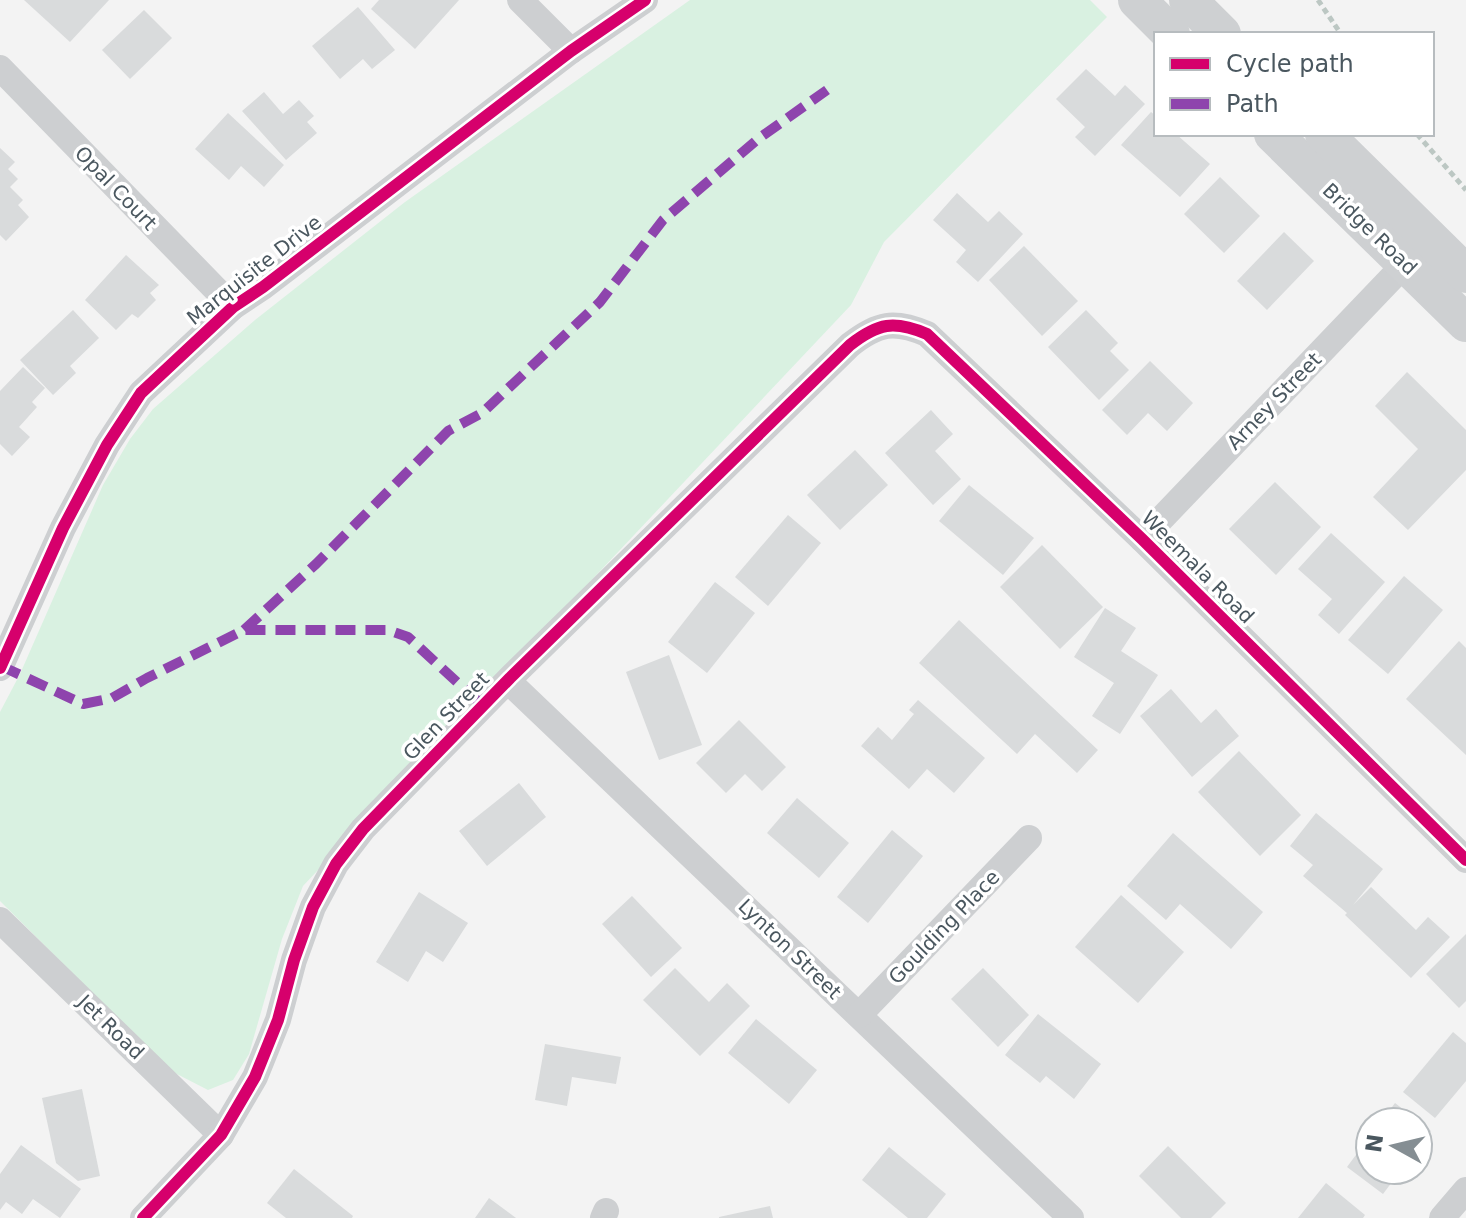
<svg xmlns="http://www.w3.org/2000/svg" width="1466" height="1218" viewBox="0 0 1466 1218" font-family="'DejaVu Sans',sans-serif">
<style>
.green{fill:#d9f1e1}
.building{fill:#d9dbdc}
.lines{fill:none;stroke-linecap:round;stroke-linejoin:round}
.path{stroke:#bcc7c3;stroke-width:5;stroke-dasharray:6 4;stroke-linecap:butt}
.street{stroke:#cdcfd1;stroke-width:26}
.secondary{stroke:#ced0d2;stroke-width:38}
.quiet{stroke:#8e44ad;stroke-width:10;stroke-dasharray:20 10;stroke-linecap:butt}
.cycleway-casing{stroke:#fff;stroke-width:17}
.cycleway{stroke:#d6006c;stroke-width:12}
.labels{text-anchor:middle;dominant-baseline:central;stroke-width:7;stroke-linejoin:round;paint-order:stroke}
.street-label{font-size:20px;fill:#4a575f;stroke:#fff}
</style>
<rect width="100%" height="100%" fill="#f3f3f3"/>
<!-- green -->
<path class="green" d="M690 0H1090L1107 17 884 242 851 305 303 886 282 939 249 1054 233 1080 208 1090 171 1071 0 901V712L20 674 103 485 130 439 153 409 255 320 405 202Z"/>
<!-- building -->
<g class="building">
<path d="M24 0H109L70 42Z"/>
<path d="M379 0H459L415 49 371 9Z"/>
<path d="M358 7 395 50 372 69 363 59 340 79 312 46Z"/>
<path d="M144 10 172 38 130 79 102 50Z"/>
<path d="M1086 69 1115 96 1125 85 1145 104 1095 156 1075 137 1085 127 1056 99Z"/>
<path d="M264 92 283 114 299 100 314 116 307 122 317 133 286 160 242 111Z"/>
<path d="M1151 112 1156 116V134H1176L1210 164 1180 197 1121 145Z"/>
<path d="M228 113 284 165 264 187 241 166 229 180 195 149Z"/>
<path d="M0 148 15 162 8 169 18 179 10 187 23 200 18 205 29 217 6 241 0 235Z"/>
<path d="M1220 177 1260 216 1224 253 1184 214Z"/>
<path d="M957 193 988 222 999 211 1023 234 978 282 956 262 966 250 933 220Z"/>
<path d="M1284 232 1314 261 1267 310 1237 281Z"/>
<path d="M1024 246 1078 301 1042 336 989 280Z"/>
<path d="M126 255 159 285 150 293 156 300 138 318 132 314 116 330 85 300Z"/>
<path d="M73 310 99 338 70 366 76 373 53 395 20 360Z"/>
<path d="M1086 310 1118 343 1110 351 1129 370 1099 400 1048 347Z"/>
<path d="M1150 361 1193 403 1167 431 1148 413 1127 435 1102 410Z"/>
<path d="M23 367 45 388 32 402 37 407 19 427 30 437 12 456 0 444V391Z"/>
<path d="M1407 372 1466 430V470L1408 530 1373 497 1418 449 1375 406Z"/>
<path d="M931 410 953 434 935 451 961 479 933 505 885 453Z"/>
<path d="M855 450 888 485 840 530 807 495Z"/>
<path d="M1275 482 1321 527 1276 575 1229 529Z"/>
<path d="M969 485 1034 538 1003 575 939 521Z"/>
<path d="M788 515 821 543 768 606 735 577Z"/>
<path d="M1331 533 1385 582 1339 634 1318 615 1332 599 1298 569Z"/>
<path d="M1042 545 1103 607 1060 649 1000 587Z"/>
<path d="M1404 576 1443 610 1388 674 1348 640Z"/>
<path d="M715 582 755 613 707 673 668 642Z"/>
<path d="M1105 608 1136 628 1121 651 1158 675 1120 734 1092 716 1114 683 1074 657Z"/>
<path d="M959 620 1098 750 1077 773 1035 734 1017 754 919 663Z"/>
<path d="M1459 641 1466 648V755L1406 699Z"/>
<path d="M669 655 702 745 659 760 626 672Z"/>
<path d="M1171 689 1201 723 1216 709 1239 736 1192 777 1140 716Z"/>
<path d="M918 700 985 758 954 793 927 769 909 789 861 746 878 727 892 740 914 714 909 710Z"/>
<path d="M739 720 786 767 762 791 745 774 726 793 696 763Z"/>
<path d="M1239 751 1301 815 1260 856 1198 792Z"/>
<path d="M519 783 546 817 487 866 459 831Z"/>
<path d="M797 798 849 843 819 878 767 833Z"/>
<path d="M1316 813 1383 869 1353 905 1371 887 1416 930 1428 917 1450 937 1411 978 1345 915 1347 913 1303 876 1313 865 1290 846Z"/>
<path d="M892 830 923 856 868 923 837 897Z"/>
<path d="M1173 833 1263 912 1231 949 1180 904 1166 920 1127 886Z"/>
<path d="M419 892 468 923 443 962 426 951 408 982 376 962Z"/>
<path d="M1121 895 1184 952 1138 1003 1075 947Z"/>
<path d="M632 896 682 948 651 977 602 924Z"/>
<path d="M1466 934V1001L1459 1008 1426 974Z"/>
<path d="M675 968 709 1002 727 983 750 1006 700 1056 643 1000Z"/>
<path d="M983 968 1029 1015 998 1047 951 999Z"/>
<path d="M1038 1014 1101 1064 1074 1099 1046 1076 1040 1083 1005 1055Z"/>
<path d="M756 1019 817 1070 789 1104 728 1053Z"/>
<path d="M1453 1032 1466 1043V1081L1435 1118 1403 1092Z"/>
<path d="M545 1044 621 1057 616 1084 572 1077 567 1106 535 1100Z"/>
<path d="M82 1089 100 1176 78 1181 56 1163 42 1098Z"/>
<path d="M1395 1103 1431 1131 1418 1147V1122H1381Z"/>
<path d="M1370 1136V1170H1401L1383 1194 1347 1167Z"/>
<path d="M21 1145 81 1189 60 1218 33 1199 22 1214 6 1202 0 1210V1174Z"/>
<path d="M1168 1146 1226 1203 1211 1218H1181L1139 1176Z"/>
<path d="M889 1147 946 1194 927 1218H908L862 1180Z"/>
<path d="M294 1169 353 1216 352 1218H286L267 1203Z"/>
<path d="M1326 1183 1365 1215 1363 1218H1298Z"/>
<path d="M489 1198 516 1218H475Z"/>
<path d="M770 1206 773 1218H719V1217Z"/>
</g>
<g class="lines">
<!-- path -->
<g class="path">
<path d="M1318 0 1341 34"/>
<path d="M1417 134 1466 190"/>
</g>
<!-- street -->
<g class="street">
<path d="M520 0 571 51"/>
<path d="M0 68 233 307"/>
<path d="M1142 539 1405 264"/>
<path d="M0 668 63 528 107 445 141 393 233 307 263 287 571 51 645 0"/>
<path d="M508 681 1071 1218"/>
<path d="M0 920 221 1135"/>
<path d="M859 1015 1029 838"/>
<path d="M143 1218 221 1135 255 1077 278 1020 294 960 313 907 336 864 363 829 510 678 850 345C878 323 894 320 927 334L1142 539 1466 860"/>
<path d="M603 1218 606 1211"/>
<path d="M1442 1218 1466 1190"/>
</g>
<!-- secondary -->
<g class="secondary">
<path d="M1137 0 1171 34"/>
<path d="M1188 0 1222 34"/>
<path d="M1273 134 1466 323"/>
<path d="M1324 134 1466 274"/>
</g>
<!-- quiet -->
<g class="quiet">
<path d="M244 630 316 564 448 431 482 413 600 302 663 220 758 139 827 90"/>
<path d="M1 666 83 704 112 698 147 678 244 630H388L408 637 483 706"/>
</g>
<defs>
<g id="cycleway">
<path d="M0 668 63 528 107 445 141 393 233 307 263 287 571 51 645 0"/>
<path d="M143 1218 221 1135 255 1077 278 1020 294 960 313 907 336 864 363 829 510 678 850 345C878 323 894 320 927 334L1142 539 1466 860"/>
</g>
</defs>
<!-- cycleway casing -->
<use href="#cycleway" class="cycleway-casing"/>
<!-- cycleway -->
<use href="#cycleway" class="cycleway"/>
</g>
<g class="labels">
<!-- street labels -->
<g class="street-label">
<text transform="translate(116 188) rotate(46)">Opal Court</text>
<text transform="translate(1370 229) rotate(44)">Bridge Road</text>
<text transform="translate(254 270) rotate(-38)">Marquisite Drive</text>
<text transform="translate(1274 401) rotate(-46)">Arney Street</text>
<text transform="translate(1198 567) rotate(45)">Weemala Road</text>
<text transform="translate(446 716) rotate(-46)">Glen Street</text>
<text transform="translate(944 927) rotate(-46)">Goulding Place</text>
<text transform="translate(790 949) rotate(44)">Lynton Street</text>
<text transform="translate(111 1027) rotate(44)">Jet Road</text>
</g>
</g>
<!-- legend -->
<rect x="1154" y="32" width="280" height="104" fill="#ffffff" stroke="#b7bcbf" stroke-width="2"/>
<rect x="1170" y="58" width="40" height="12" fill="#d6006c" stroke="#b7bcbf" stroke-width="2"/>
<text x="1226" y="72" font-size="24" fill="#4a575f">Cycle path</text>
<rect x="1170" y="98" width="40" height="12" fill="#8e44ad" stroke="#b7bcbf" stroke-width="2"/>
<text x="1226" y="112" font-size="24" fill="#4a575f">Path</text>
<!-- north arrow -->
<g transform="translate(1394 1146) rotate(278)"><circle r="38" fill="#ffffff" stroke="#b7bcbf" stroke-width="2"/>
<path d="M0-6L14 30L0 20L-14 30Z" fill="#858e93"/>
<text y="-12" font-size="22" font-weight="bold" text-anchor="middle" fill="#4a575f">N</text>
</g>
</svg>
